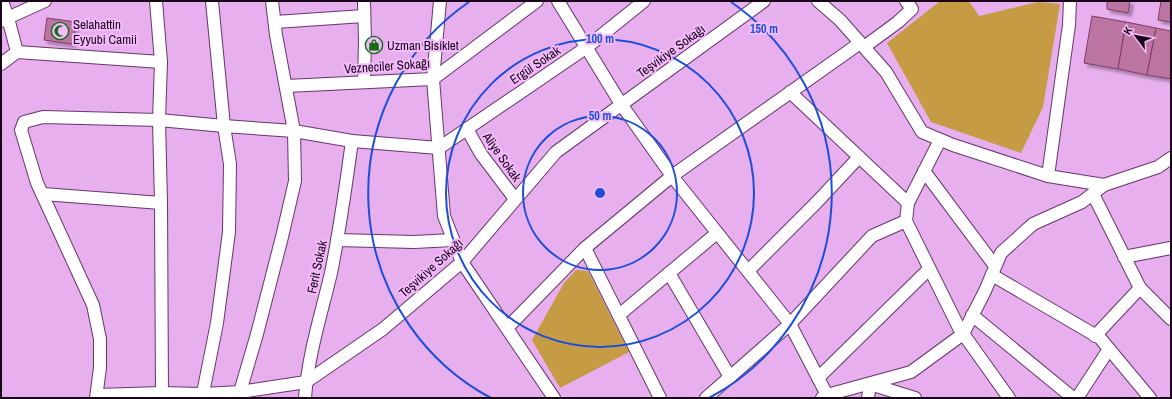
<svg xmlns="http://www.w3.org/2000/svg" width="1172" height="399" viewBox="0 0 1172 399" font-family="'Archivo Narrow',sans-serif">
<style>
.green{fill:#c59b44}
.building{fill:#bc75a0;stroke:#7e3d67;filter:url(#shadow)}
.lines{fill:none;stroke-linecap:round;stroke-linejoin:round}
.minor-casing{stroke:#67366d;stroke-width:14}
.minor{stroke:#fff;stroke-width:12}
.ring{fill:none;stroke:#1d4ed8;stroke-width:2}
.labels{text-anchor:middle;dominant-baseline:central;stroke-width:4;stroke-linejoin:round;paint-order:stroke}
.poi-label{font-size:13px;fill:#18051a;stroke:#f4bbfb;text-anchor:start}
.street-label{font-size:13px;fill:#18051a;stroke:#f4bbfb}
.centre{fill:#1d4ed8;stroke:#f4bbfb;stroke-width:2}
.ring-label{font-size:12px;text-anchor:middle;font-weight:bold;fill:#1d4ed8;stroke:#f4bbfb;stroke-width:4;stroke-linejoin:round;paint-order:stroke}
</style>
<defs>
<filter id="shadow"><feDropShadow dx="3.5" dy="3.5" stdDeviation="1" flood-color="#0004"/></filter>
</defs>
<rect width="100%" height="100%" fill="#e7afed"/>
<!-- green -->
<g class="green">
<path d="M940 1H969L979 16 1038 2 1060 4 1043 107 1021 153 931 122 887 43Z"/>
<path d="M576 270 588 271 629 352 560 388 532 340 564 283Z"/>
</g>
<!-- building -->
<g class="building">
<path d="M1107 1H1130L1128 13 1107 9Z"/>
<path d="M1161 1H1171V22L1158 20Z"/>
<path d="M1092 16 1126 22 1118 69 1084 63Z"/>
<path d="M47 18 76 22 72 44 44 40Z"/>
<path d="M1126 22 1156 28 1147 75 1118 69Z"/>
<path d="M1156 28 1171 31V79L1147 75Z"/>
</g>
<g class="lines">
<defs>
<g id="minor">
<path d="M2 1 8 18 17 52"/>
<path d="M156 1 161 62 159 120 161 203 162 393"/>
<path d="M364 1 365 42 364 82"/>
<path d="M440 1 433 79 444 216 462 262 554 398"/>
<path d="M558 1 621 104 672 176 790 324 827 395"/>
<path d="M818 1 840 20 886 72 922 132 953 145 1048 176 1104 185 1158 167 1171 158"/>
<path d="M1 21 45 1"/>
<path d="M275 22 364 16"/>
<path d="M864 47 898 22 912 9 906 1"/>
<path d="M1 64 17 52 161 62"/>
<path d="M286 86 433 79 537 1"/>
<path d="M790 92 908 203"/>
<path d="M467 129 481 154 515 199"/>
<path d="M940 140 908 203 906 221 959 328 1009 398"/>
<path d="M924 171 995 266"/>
<path d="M1048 176 1069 25 1070 1"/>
<path d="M43 194 161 203"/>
<path d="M1093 194 1140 288 1171 319"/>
<path d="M337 240 414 242 453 240"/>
<path d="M585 248 660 398"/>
<path d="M1124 257 1171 248"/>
<path d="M748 271 817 202 859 157"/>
<path d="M669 273 730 377"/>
<path d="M992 275 1100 338 1150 398"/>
<path d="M619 315 717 233"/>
<path d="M972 315 1073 398"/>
<path d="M507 328 585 248 672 176 860 43"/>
<path d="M1095 336 1140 288"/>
<path d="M818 378 929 269"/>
<path d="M240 392 257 334 282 237 295 181 294 131 276 35 272 1"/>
<path d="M97 395 162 393 203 394 240 392 306 382 383 329 462 262 556 152 764 1"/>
<path d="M96 398 100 368V339L93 305 37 183 21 130 24 122 43 117 159 120 224 126 294 131 352 141 439 148 587 47 644 1"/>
<path d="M202 398 217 323 229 232 230 164 224 126 212 1"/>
<path d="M305 398C308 355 321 315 331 273 340 229 346 185 352 141"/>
<path d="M706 398 790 324 872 236 906 221"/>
<path d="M822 398 827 395 911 372 963 334 985 291 1001 253 1033 224 1082 202 1104 185"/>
<path d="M868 398 870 384 915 398"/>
<path d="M1077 398 1109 349"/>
</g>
</defs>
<!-- minor casing -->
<use href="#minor" class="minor-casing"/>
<!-- minor -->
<use href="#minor" class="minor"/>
</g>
<!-- distance rings -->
<g class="ring">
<circle cx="600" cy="193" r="77"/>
<circle cx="600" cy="193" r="154"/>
<path d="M491 398A232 232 0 0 1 469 2M731 2A232 232 0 0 1 709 398"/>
</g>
<!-- icons -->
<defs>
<symbol id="mosque-ring" viewBox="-11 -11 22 22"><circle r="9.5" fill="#f4bbfb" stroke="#146c15" stroke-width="1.5"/><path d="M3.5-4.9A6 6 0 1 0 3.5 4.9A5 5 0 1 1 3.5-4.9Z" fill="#146c15"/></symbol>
<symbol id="shop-ring" viewBox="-11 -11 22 22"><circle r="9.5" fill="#f4bbfb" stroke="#146c15" stroke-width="1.5"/><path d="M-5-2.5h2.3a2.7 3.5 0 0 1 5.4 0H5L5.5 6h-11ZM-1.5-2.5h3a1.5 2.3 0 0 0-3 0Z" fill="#146c15"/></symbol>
</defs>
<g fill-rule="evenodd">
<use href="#mosque-ring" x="50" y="21" width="20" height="20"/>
<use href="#shop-ring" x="364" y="35" width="20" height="20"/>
</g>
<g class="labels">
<!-- poi labels -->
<g class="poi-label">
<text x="73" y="24">Selahattin<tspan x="73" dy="15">Eyyubi Camii</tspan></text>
<text x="387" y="45">Uzman Bisiklet</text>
</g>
<!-- street labels -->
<g class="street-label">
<text transform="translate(671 51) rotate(-36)">Teşvikiye Sokağı</text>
<text transform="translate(535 65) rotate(-34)">Ergül Sokak</text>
<text transform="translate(387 66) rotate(-4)">Vezneciler Sokağı</text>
<text transform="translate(502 157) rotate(55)">Aliye Sokak</text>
<text transform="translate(317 267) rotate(-78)">Ferit Sokak</text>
<text transform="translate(431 268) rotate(-42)">Teşvikiye Sokağı</text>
</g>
</g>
<circle cx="600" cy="193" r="6" class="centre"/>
<g class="ring-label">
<text x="764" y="33">150 m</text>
<text x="600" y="43">100 m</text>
<text x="600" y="120">50 m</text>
</g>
<!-- border -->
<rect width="1172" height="399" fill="none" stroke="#18051a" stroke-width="4"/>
<!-- north arrow -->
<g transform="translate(1136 36) rotate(302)" stroke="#f4bbfb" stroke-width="3" paint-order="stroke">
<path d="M0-3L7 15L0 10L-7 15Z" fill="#18051a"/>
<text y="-6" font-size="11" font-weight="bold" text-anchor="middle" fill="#18051a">K</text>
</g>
</svg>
